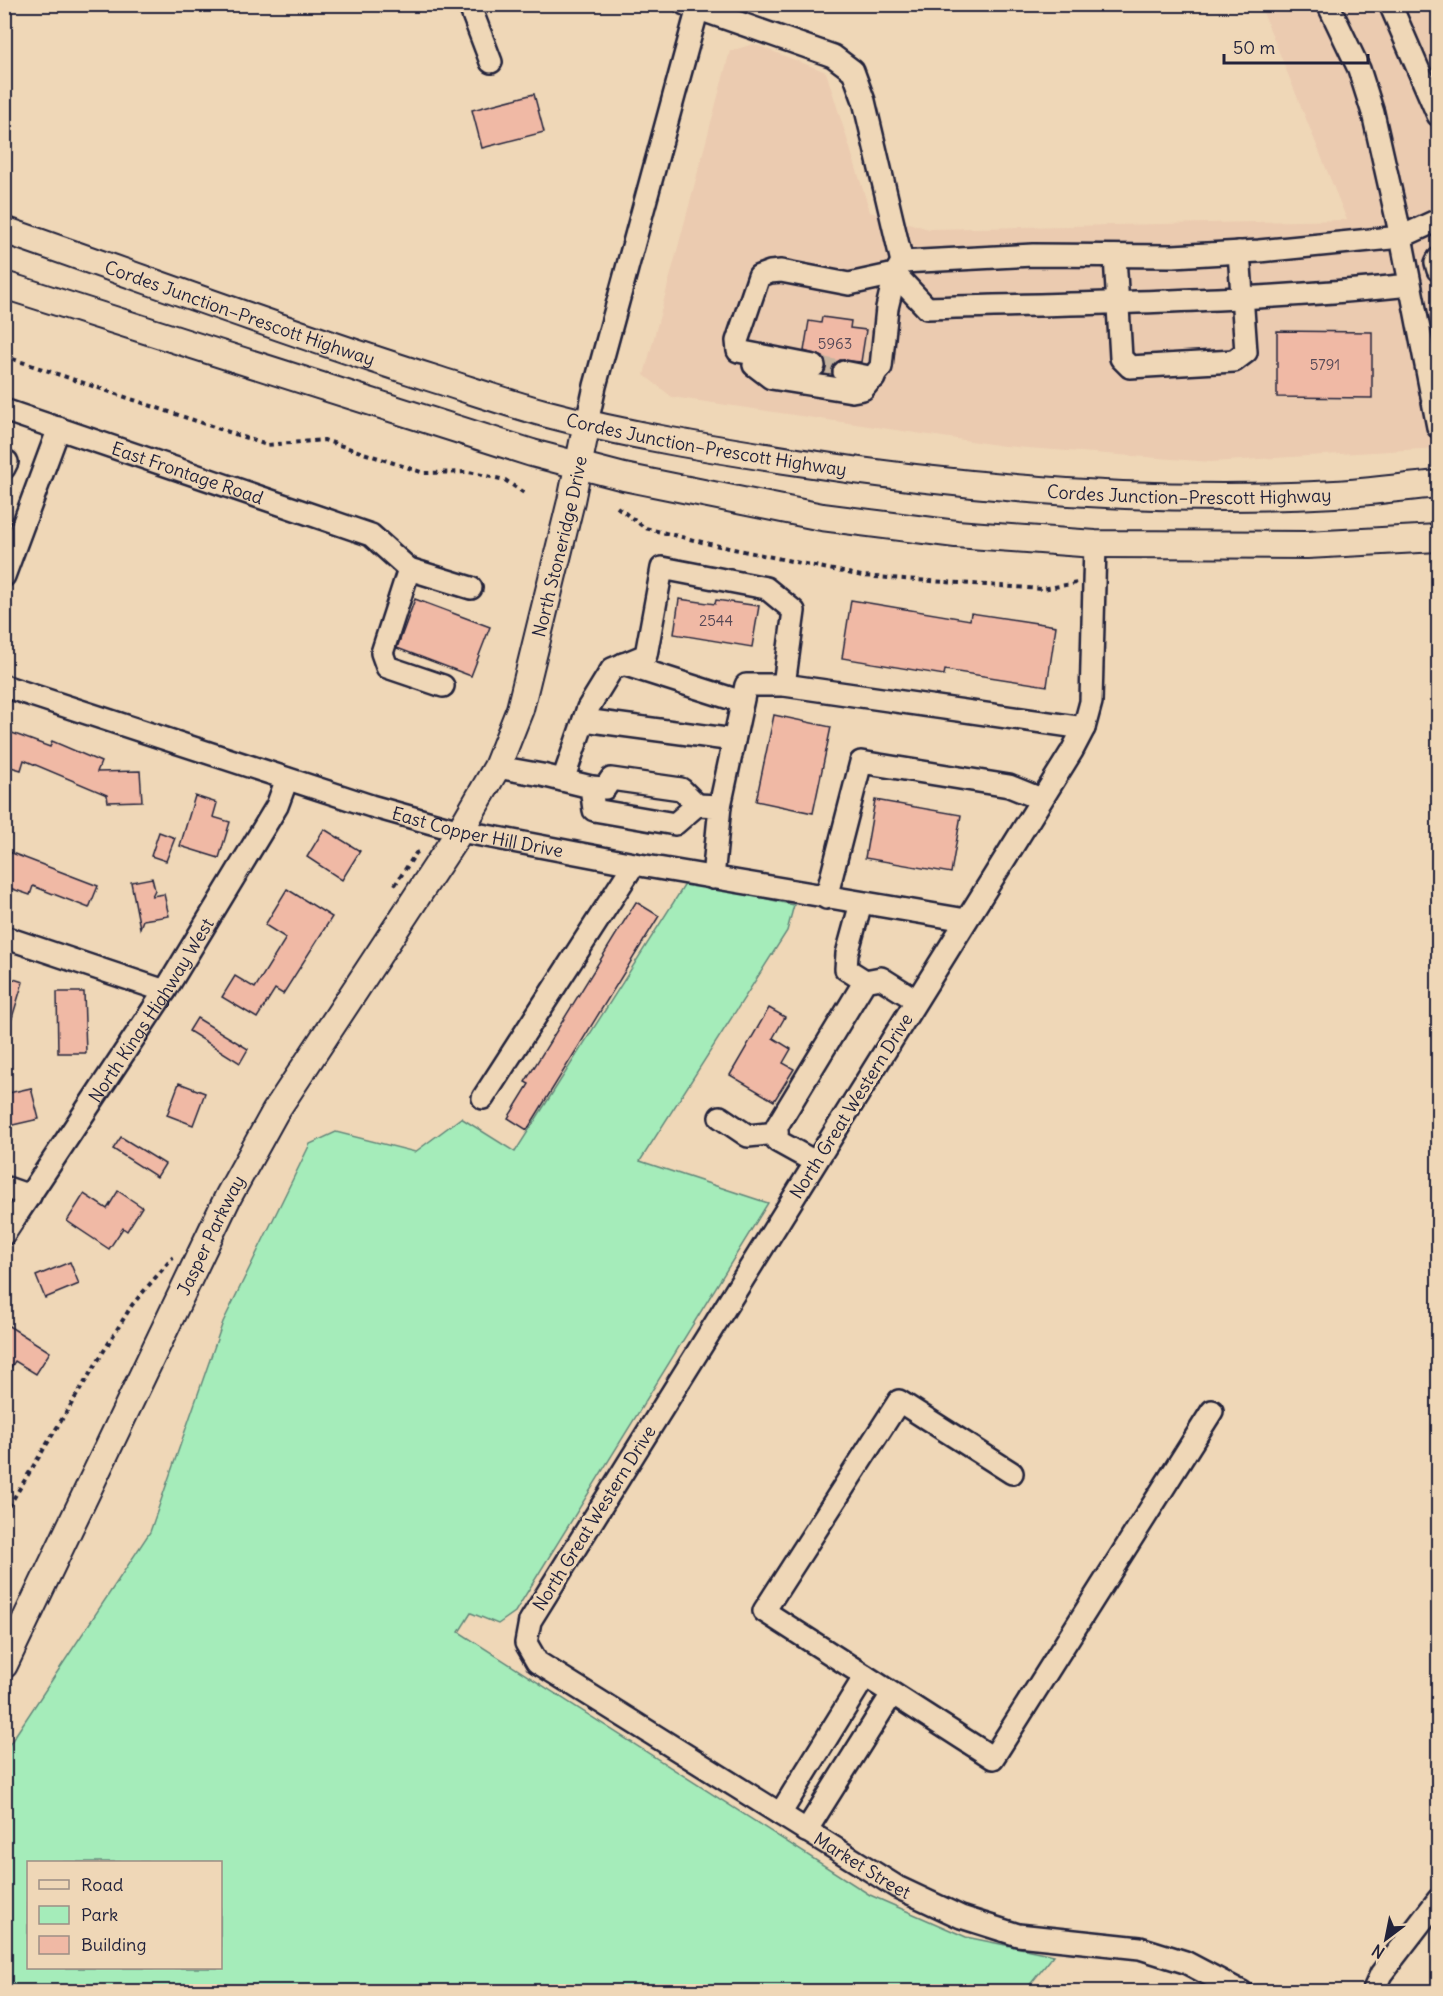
<svg xmlns="http://www.w3.org/2000/svg" width="1443" height="1996" viewBox="0 0 1443 1996" font-family="Delius,sans-serif">
<style>
.built{fill:#ebcbb0}
.green{fill:#a5ecba;stroke:#64877a;stroke-width:1.5;fill-rule:evenodd}
.building{fill:#f0b9a5;stroke:#22223b;stroke-width:1.5}
.lines{fill:none;stroke-linecap:round;stroke-linejoin:round}
.minor-tunnel{stroke:#c6b39e;stroke-width:21;stroke-dasharray:21 10;stroke-linecap:butt}
.minor-casing{stroke:#22223b;stroke-width:26}
.major-casing{stroke:#22223b;stroke-width:30}
.path{stroke:#22223b;stroke-width:4;stroke-dasharray:4.5 4.5;stroke-linecap:butt}
.minor{stroke:#efd7b7;stroke-width:21}
.major{stroke:#efd7b7;stroke-width:26}
.labels{text-anchor:middle;dominant-baseline:central;stroke-width:6;stroke-linejoin:round;paint-order:stroke}
.number-label{font-size:15px;fill:#564856}
.street-label{font-size:18px;fill:#22223b;stroke:#efd7b7}
</style>
<rect width="100%" height="100%" fill="#efd7b7"/>
<filter id="ink" filterUnits="userSpaceOnUse"><feTurbulence type="fractalNoise" baseFrequency=".0167" numOctaves="2"/><feDisplacementMap in="SourceGraphic" scale="12" xChannelSelector="R" yChannelSelector="G"/><feConvolveMatrix kernelMatrix="1 2 1 2 8 2 1 2 1" color-interpolation-filters="sRGB"/></filter>
<g filter="url(#ink)">
<!-- built -->
<path class="built" d="M1260 5H1438V448L1211 462 1004 446 672 397 644 375 730 51 754 44 826 72 870 212 929 229 1347 220Z"/>
<!-- green -->
<path class="green" d="M687 881 794 905 787 931 640 1161 768 1203 515 1612 498 1624 471 1613 459 1632 870 1895 966 1937 1054 1955 1024 1992H5V1751L150 1532 223 1322 310 1144 336 1132 415 1152 461 1118 515 1152ZM28 1862H220V1968H28Z"/>
<!-- building -->
<g class="building">
<path d="M534 94 544 132 482 148 472 110Z"/>
<path d="M822 317 851 321 850 328 866 330 861 362 840 360 834 364 832 375 824 374 826 362 823 357 804 351 809 321 821 323Z"/>
<path d="M1277 331 1372 332V398L1277 397Z"/>
<path d="M415 599 490 627 471 676 397 648Z"/>
<path d="M679 599 715 604 716 600 759 606 752 647 674 634Z"/>
<path d="M851 600 970 620 971 613 1056 626 1047 686 945 670 944 675 842 658Z"/>
<path d="M774 715 831 727 813 813 756 801Z"/>
<path d="M4 730 50 747 52 741 101 762 97 772 140 771 142 801 108 802 107 795 24 760 21 770 4 765Z"/>
<path d="M195 796 217 803 213 817 230 822 219 858 180 846Z"/>
<path d="M875 800 961 815 951 873 865 858Z"/>
<path d="M324 829 360 851 342 880 307 857Z"/>
<path d="M159 832 175 838 166 861 151 856Z"/>
<path d="M4 850 98 886 89 908 33 886 30 895 4 886Z"/>
<path d="M152 878 155 890 152 896 164 894 169 916 143 920 140 928 131 882Z"/>
<path d="M287 889 332 917 283 994 275 989 257 1018 222 997 235 976 255 988 286 938 265 925Z"/>
<path d="M636 902 659 916 527 1130 508 1118 529 1084 525 1082Z"/>
<path d="M4 976 23 982 8 1031 4 1030Z"/>
<path d="M57 992H84L86 1053H58Z"/>
<path d="M769 1008 785 1017 773 1038 791 1049 783 1063 794 1069 774 1101 730 1075Z"/>
<path d="M197 1018 248 1049 240 1063 189 1031Z"/>
<path d="M179 1083 205 1093 193 1125 167 1115Z"/>
<path d="M31 1088 39 1119 4 1127V1094Z"/>
<path d="M121 1137 165 1164 157 1177 113 1149Z"/>
<path d="M118 1191 142 1207 127 1231 123 1228 109 1249 67 1221 84 1194 107 1209Z"/>
<path d="M70 1262 79 1284 45 1298 36 1276Z"/>
<path d="M4 1323 50 1352 36 1374 15 1361 4 1378Z"/>
</g>
<g class="lines">
<!-- minor-tunnel -->
<path class="minor-tunnel" d="M814 366 844 372"/>
<defs>
<g id="minor">
<path d="M469 4 491 62"/>
<path d="M685 4 833 56 853 71 864 101 902 262 1033 255 1173 256 1259 251 1401 237 1438 220"/>
<path d="M1328 4 1359 69 1373 113 1401 237 1438 427"/>
<path d="M1390 4 1438 115"/>
<path d="M1115 256 1121 358 1130 367 1234 361 1246 352 1239 252"/>
<path d="M1438 259 1436 263 1438 270"/>
<path d="M895 274 927 308C1088 303 1250 302 1410 285"/>
<path d="M754 365 771 378 852 391 863 389 881 367 887 308 895 274 901 264"/>
<path d="M814 366 738 351 737 341 759 276 770 272 781 271 849 284 895 274"/>
<path d="M844 372 874 378"/>
<path id="s1" d="M4 410 371 535 409 569 382 653 387 667 443 686"/>
<path d="M587 423 595 386 699 4"/>
<path d="M4 468 7 462"/>
<path id="s2" d="M1095 544 1091 702 1084 728 1072 751 530 1621 526 1643 537 1662 897 1887 961 1917 1018 1935 1140 1948 1185 1962 1242 1992"/>
<path d="M409 569 471 588"/>
<path d="M4 576 59 428"/>
<path d="M623 664 742 702"/>
<path d="M784 685 1084 728"/>
<path id="s3" d="M4 686 371 806 460 831 634 864 966 920"/>
<path d="M584 720 734 740"/>
<path d="M497 767 542 775 591 787 594 810 675 824 697 805 720 806 713 878"/>
<path d="M563 780 588 708 612 669 646 655 662 568 766 588 794 611 784 685H746L720 806"/>
<path d="M591 787 605 788 611 779 681 789 697 805"/>
<path d="M826 898 861 762 1009 786 1041 799"/>
<path d="M861 903 847 954 846 969 865 981"/>
<path d="M4 937 165 991"/>
<path d="M483 1098 634 864"/>
<path d="M720 1117 748 1136 777 1133"/>
<path d="M815 1162 777 1141V1126L865 981 881 978 916 1000"/>
<path d="M4 1187 30 1196"/>
<path id="s4" d="M4 1234 165 991 277 806 287 779"/>
<path d="M1012 1473 899 1401 764 1611 993 1758 1212 1411"/>
<path d="M780 1814 865 1676"/>
<path d="M806 1831 892 1694"/>
<path d="M1373 1992 1381 1974 1438 1900"/>
</g>
<g id="major">
<path id="s5" d="M4 230C149 280 292 334 438 380 473 391 508 403 544 413 627 435 713 449 798 462 975 489 1156 504 1335 494 1370 492 1404 487 1438 484"/>
<path d="M4 285 532 453 624 477 822 517 956 534 1095 544 1307 545 1438 538"/>
<path id="s6" d="M4 1665 228 1197 275 1112 460 831 497 767 520 709 571 501 587 423"/>
</g>
</defs>
<!-- minor casing -->
<use href="#minor" class="minor-casing"/>
<!-- major casing -->
<use href="#major" class="major-casing"/>
<!-- path -->
<g class="path">
<path d="M4 356 267 445 324 440 424 473 469 472 505 480 524 493"/>
<path d="M617 507 645 528 710 544 862 576 1042 589 1077 583"/>
<path d="M395 885 416 853 421 851"/>
<path d="M4 1514 132 1305 173 1257"/>
</g>
<!-- minor -->
<use href="#minor" class="minor"/>
<!-- major -->
<use href="#major" class="major"/>
</g>
</g>
<g class="labels">
<!-- number labels -->
<g class="number-label">
<text x="835" y="343">5963</text>
<text x="1325" y="364">5791</text>
<text x="716" y="620">2544</text>
</g>
<!-- street labels -->
<g class="street-label">
<text stroke="none"><textPath href="#s5" startOffset="250">Cordes Junction–Prescott Highway</textPath></text>
<text stroke="none"><textPath href="#s5" startOffset="736">Cordes Junction–Prescott Highway</textPath></text>
<text stroke="none"><textPath href="#s1" startOffset="194">East Frontage Road</textPath></text>
<text stroke="none"><textPath href="#s5" startOffset="1222">Cordes Junction–Prescott Highway</textPath></text>
<text stroke="none"><textPath href="#s6" startOffset="1256">North Stoneridge Drive</textPath></text>
<text stroke="none"><textPath href="#s3" startOffset="496">East Copper Hill Drive</textPath></text>
<text stroke="none"><textPath href="#s4" startOffset="268">North Kings Highway West</textPath></text>
<text transform="translate(851 1106) rotate(-58)">North Great Western Drive</text>
<text stroke="none"><textPath href="#s6" startOffset="477">Jasper Parkway</textPath></text>
<text transform="translate(594 1518) rotate(-58)">North Great Western Drive</text>
<text stroke="none"><textPath href="#s2" startOffset="1664">Market Street</textPath></text>
</g>
</g>
<!-- margin -->
<rect width="1443" height="1996" fill="none" stroke="#efd7b7" stroke-width="24"/>
<rect x="12" y="12" width="1419" height="1972" fill="none" stroke="#22223b" stroke-width="2" filter="url(#ink)"/>
<!-- legend -->
<rect x="27" y="1861" width="195" height="108" fill="#efd7b7" stroke="#9d8f85" stroke-width="1.5"/>
<rect x="39" y="1880" width="30" height="9" fill="#efd7b7" stroke="#9d8f85" stroke-width="1.5"/>
<text x="81" y="1891" font-size="18" fill="#22223b">Road</text>
<rect x="39" y="1906" width="30" height="18" fill="#a5ecba" stroke="#9d8f85" stroke-width="1.5"/>
<text x="81" y="1921" font-size="18" fill="#22223b">Park</text>
<rect x="39" y="1936" width="30" height="18" fill="#f0b9a5" stroke="#9d8f85" stroke-width="1.5"/>
<text x="81" y="1951" font-size="18" fill="#22223b">Building</text>
<!-- north arrow -->
<g transform="translate(1386 1939) rotate(212)" stroke="#efd7b7" stroke-width="4.5" paint-order="stroke">
<path d="M0-4.5L10 22L0 15L-10 22Z" fill="#22223b"/>
<text y="-9" font-size="16" font-weight="bold" text-anchor="middle" fill="#22223b">N</text>
</g>
<!-- scale -->
<path d="M1224 54v9h144v-9" fill="none" stroke="#22223b" stroke-width="3"/>
<text x="1233" y="54" font-size="18" fill="#22223b" stroke="#efd7b7" stroke-width="4.5" paint-order="stroke">50 m</text>
</svg>
